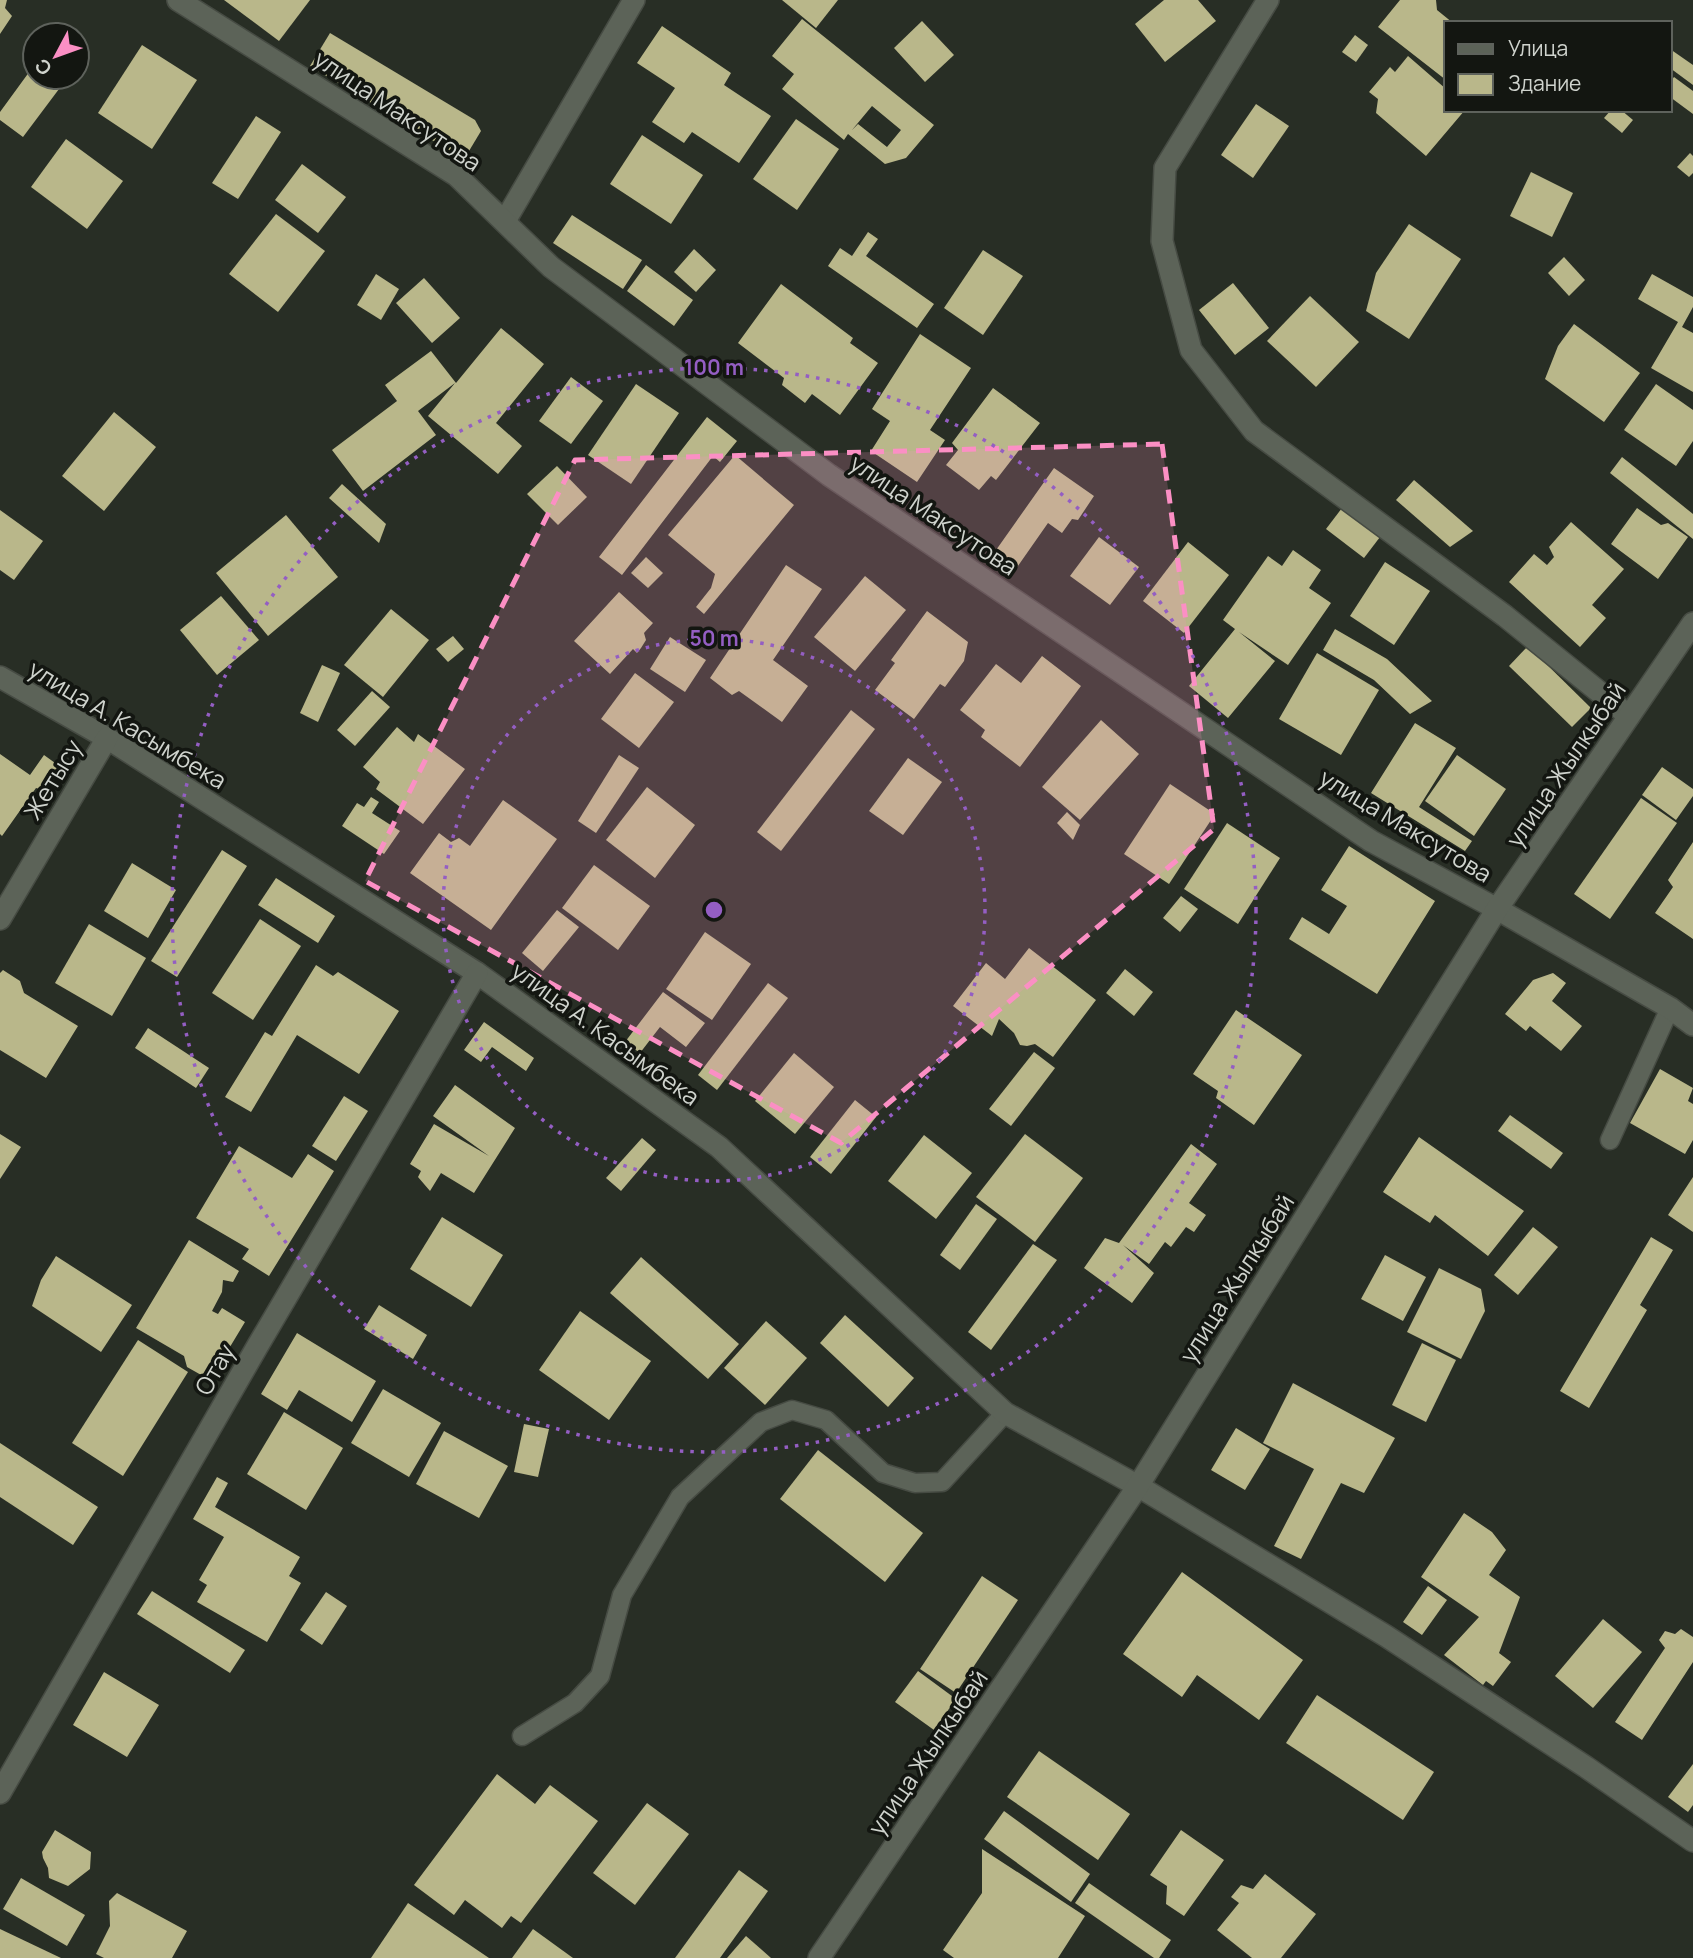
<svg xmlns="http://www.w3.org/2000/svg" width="1693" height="1958" viewBox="0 0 1693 1958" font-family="Manrope,sans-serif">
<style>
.building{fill:#b9b78a;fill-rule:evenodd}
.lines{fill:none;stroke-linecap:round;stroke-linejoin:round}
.service-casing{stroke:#464b43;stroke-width:21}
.minor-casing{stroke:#464b43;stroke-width:24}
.tertiary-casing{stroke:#464b43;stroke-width:24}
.service{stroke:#5c6358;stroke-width:18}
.minor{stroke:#5c6358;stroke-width:21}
.tertiary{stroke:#5c6358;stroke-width:21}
.marked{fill:#fb8fc4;fill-opacity:0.2;stroke:#fb8fc4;stroke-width:5;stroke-dasharray:14 9;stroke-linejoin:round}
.ring{fill:none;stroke:#945ec3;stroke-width:3.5;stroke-dasharray:3.5 7}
.labels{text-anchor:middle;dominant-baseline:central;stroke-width:7;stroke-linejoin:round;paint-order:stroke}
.street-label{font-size:24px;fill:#cfd3cd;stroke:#131611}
.centre{fill:#945ec3;stroke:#131611;stroke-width:3.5}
.ring-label{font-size:21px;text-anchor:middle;font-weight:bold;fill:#945ec3;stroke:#131611;stroke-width:7;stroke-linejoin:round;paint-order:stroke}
</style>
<rect width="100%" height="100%" fill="#282e25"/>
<!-- building -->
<g class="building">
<path d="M0 0H7L5 8 12 16 0 34Z"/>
<path d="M224 0H310L279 41Z"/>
<path d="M782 0H838L816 28Z"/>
<path d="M1164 0H1198L1216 21 1165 62 1135 24Z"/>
<path d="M1400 0H1436L1437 10 1453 23H1446V80L1378 27Z"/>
<path d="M802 19 934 125 906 158 885 164 848 134 844 140 782 89 794 74 772 56ZM872 106 901 130 887 147 858 124 852 130Z"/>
<path d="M922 21 954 55 925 82 894 48Z"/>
<path d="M662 26 731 73 724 85 771 116 739 163 692 132 684 143 652 122 675 88 637 63Z"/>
<path d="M330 33 475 120 481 131 469 151 455 154 310 66Z"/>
<path d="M1355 35 1368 45 1356 62 1342 52Z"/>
<path d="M142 45 197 80 152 149 98 113Z"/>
<path d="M1670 49 1693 65V85L1670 68Z"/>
<path d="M1408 56 1446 89V110H1465L1426 156 1376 113 1378 99 1369 92 1390 67 1395 72Z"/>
<path d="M35 64V77H68L23 137 0 120V112Z"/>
<path d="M1674 77 1693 91V114L1670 97V82Z"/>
<path d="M1256 104 1289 126 1253 178 1221 155Z"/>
<path d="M1611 110H1621L1633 120 1622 133 1604 118Z"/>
<path d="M256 116 281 132 238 199 212 183Z"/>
<path d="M796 119 839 149 797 210 753 179Z"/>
<path d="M642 135 703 175 671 224 610 184Z"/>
<path d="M66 139 123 181 87 229 31 187Z"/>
<path d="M1690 153 1693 156V173L1689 177 1677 167Z"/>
<path d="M302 164 346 197 318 233 275 200Z"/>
<path d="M1531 172 1573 193 1552 237 1510 216Z"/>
<path d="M276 214 325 251 278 312 229 274Z"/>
<path d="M572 215 642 260 623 289 553 243Z"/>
<path d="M1409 224 1461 259 1409 339 1366 311 1376 273Z"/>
<path d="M868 232 878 239 866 256 934 304 917 328 828 266 840 248 852 256Z"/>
<path d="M694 249 716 270 696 292 674 272Z"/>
<path d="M983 250 1023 276 983 335 944 308Z"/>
<path d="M1564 257 1585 280 1569 296 1548 273Z"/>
<path d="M646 265 693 300 674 326 627 291Z"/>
<path d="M376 274 399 289 381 320 357 305Z"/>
<path d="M1652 274 1693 297V307L1682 327 1693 333V392L1651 368 1678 322 1638 299Z"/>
<path d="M424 278 460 318 432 343 396 303Z"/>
<path d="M1233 283 1269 328 1235 355 1199 310Z"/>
<path d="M781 284 853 338 850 343 878 363 840 415 812 394 805 403 782 385 784 378 738 343Z"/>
<path d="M1310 296 1359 342 1316 387 1267 341Z"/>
<path d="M1574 324 1640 373 1604 422 1545 379 1558 346Z"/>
<path d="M501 328 544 364 496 423 522 446 498 474 428 416 455 383 418 411 436 435 363 491 332 450 397 401 385 385 431 351 456 383Z"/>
<path d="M920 334 971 368 930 430 945 440 917 482 871 451 890 421 872 409Z"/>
<path d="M571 377 603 401 571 444 539 421Z"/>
<path d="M636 384 679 413 631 484 588 455Z"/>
<path d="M1656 384 1693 410V441L1676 466 1624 430Z"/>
<path d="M993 388 1040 423 996 480 991 476 979 490 946 465 958 450 952 443Z"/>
<path d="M114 412 156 447 104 511 62 476Z"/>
<path d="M707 417 737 441 720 462 713 456 622 575 599 557Z"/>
<path d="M735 455 794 505 704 614 696 607 711 588 715 574 668 535Z"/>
<path d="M1622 457 1693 514V539L1610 473Z"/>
<path d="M557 466 587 497 558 525 527 494Z"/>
<path d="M1054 468 1094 496 1078 520 1072 519 1062 533 1048 523 1011 576 989 560Z"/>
<path d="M1414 480 1473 531 1450 547 1396 500Z"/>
<path d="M342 484 386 524 379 543 329 498Z"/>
<path d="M1342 508 1380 537 1364 558 1326 529Z"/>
<path d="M1637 508 1661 525 1668 523 1688 537 1658 579 1611 544Z"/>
<path d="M0 510 43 541 14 580 0 570Z"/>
<path d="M286 515 338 577 268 636 216 573Z"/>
<path d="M1571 522 1624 569 1592 605 1606 618 1580 647 1509 582 1534 554 1547 565 1554 557 1549 547Z"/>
<path d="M1099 537 1139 567 1110 605 1070 576Z"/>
<path d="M1188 542 1229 575 1184 633 1143 601Z"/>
<path d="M1293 550 1321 570 1309 588 1331 603 1288 665 1239 632 1275 661 1228 718 1189 686 1235 629 1223 620 1268 556 1282 566Z"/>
<path d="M646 557 663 573 648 588 631 573Z"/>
<path d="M1385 562 1430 591 1394 645 1350 616Z"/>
<path d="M786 565 822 589 773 660 808 686 782 722 739 691 732 695 710 678Z"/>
<path d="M865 576 906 610 855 671 814 637Z"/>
<path d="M619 592 653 623 644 633 646 640 641 648 637 653 633 649 610 674 574 641Z"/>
<path d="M221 596 259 640 217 675 180 630Z"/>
<path d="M391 609 429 640 383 697 344 665Z"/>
<path d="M927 611 968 642 964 661 945 687 940 684 914 719 875 690 895 663 891 660Z"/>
<path d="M1335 629 1387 659 1432 701 1410 714 1374 680 1323 650Z"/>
<path d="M453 636 464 649 448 662 436 649Z"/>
<path d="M670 637 706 660 685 692 650 669Z"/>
<path d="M1528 646 1591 708 1572 727 1509 666Z"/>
<path d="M1317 653 1379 690 1341 755 1279 719Z"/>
<path d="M1042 656 1081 686 1020 767 981 737 985 730 960 710 996 664 1021 683Z"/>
<path d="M322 665 340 673 318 722 300 713Z"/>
<path d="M635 673 674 702 639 748 601 719Z"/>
<path d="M372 691 390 707 355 746 337 730Z"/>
<path d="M851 710 875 729 781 851 757 832Z"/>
<path d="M1101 720 1139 754 1080 820 1042 787Z"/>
<path d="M1415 723 1456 748 1419 807 1472 841 1465 851 1371 793Z"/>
<path d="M397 727 414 742 418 734 465 769 423 824 376 789 380 782 363 767Z"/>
<path d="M0 754 30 775 44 755 62 768 46 791 36 788 2 836 0 834Z"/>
<path d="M619 755 639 768 596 833 578 821Z"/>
<path d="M1457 755 1506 789 1474 836 1425 801Z"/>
<path d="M908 758 942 782 903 835 869 811Z"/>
<path d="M1662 767 1693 789V796L1676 820 1642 795Z"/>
<path d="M1170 784 1215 814 1169 884 1124 854Z"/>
<path d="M647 787 695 825 655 878 606 840Z"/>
<path d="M371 797 379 802 372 813 400 831 384 854 342 826 357 803 364 807Z"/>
<path d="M1641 798 1677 823 1610 919 1574 894Z"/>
<path d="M503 800 557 839 491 930 410 873 439 833 451 842 459 838 470 846Z"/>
<path d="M1067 812 1080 825 1073 840 1057 823Z"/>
<path d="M1227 823 1280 858 1238 924 1184 889Z"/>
<path d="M1693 842V939L1655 913 1673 887 1668 880Z"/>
<path d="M1349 846 1435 901 1377 994 1289 939 1302 917 1329 934 1347 906 1321 890Z"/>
<path d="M222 850 247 866 177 977 151 961Z"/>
<path d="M132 863 176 890 148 938 104 911Z"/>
<path d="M594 865 650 906 618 950 562 908Z"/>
<path d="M276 878 335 916 318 943 258 905Z"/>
<path d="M1181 896 1198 909 1180 932 1163 918Z"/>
<path d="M557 910 579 927 543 971 522 953Z"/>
<path d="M260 919 301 946 253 1020 212 993Z"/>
<path d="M89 924 146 958 112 1016 55 983Z"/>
<path d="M705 932 751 964 712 1020 666 989Z"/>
<path d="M1029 948 1096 1000 1053 1057 1035 1044 1027 1046 1020 1045 1014 1033 999 1019 992 1036 953 1006 986 963 1005 979Z"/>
<path d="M316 965 333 976 338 972 399 1011 359 1074 297 1035 251 1112 225 1097 265 1032 272 1036Z"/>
<path d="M1125 969 1153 992 1134 1016 1106 993Z"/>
<path d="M3 970 20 981 24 993 78 1026 46 1078 0 1050V973Z"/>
<path d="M1553 973 1566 983 1552 1001 1582 1026 1561 1051 1530 1026 1526 1031 1505 1014 1533 980Z"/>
<path d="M768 983 788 998 717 1090 698 1075Z"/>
<path d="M663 992 705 1023 686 1047 660 1027 640 1053 625 1042Z"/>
<path d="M1236 1010 1302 1055 1254 1125 1216 1098 1218 1091 1193 1074Z"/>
<path d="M484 1022 534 1058 526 1071 492 1047 481 1062 464 1050Z"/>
<path d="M148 1028 209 1068 196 1088 135 1048Z"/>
<path d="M1034 1052 1055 1068 1011 1126 989 1109Z"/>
<path d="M794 1053 834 1087 795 1134 755 1101Z"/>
<path d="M1660 1069 1693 1088 1688 1101 1693 1104V1140L1685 1154 1630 1123Z"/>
<path d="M455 1085 515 1128 474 1193 441 1173 430 1191 418 1177 421 1171 410 1164 434 1124 489 1156 433 1116Z"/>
<path d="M344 1096 368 1111 336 1161 312 1146Z"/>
<path d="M855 1100 876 1117 831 1174 810 1157Z"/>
<path d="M1510 1115 1563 1153 1551 1169 1498 1131Z"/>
<path d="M0 1134 21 1147 0 1179Z"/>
<path d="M1025 1134 1083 1178 1035 1242 976 1197Z"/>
<path d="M924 1135 972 1173 936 1219 888 1181Z"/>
<path d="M1419 1137 1524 1211 1488 1256 1435 1215 1430 1223 1383 1192Z"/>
<path d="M642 1138 656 1150 621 1191 606 1178Z"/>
<path d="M1191 1144 1217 1164 1189 1203 1206 1215 1194 1232 1186 1227 1171 1247 1165 1242 1149 1264 1123 1245 1154 1273 1132 1303 1084 1268 1105 1238 1119 1243Z"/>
<path d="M239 1146 292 1178 308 1154 334 1171 269 1276 242 1259 249 1249 196 1218Z"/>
<path d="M1693 1177V1232L1668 1215Z"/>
<path d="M976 1204 997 1219 960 1270 940 1255Z"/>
<path d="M442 1217 503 1255 471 1307 410 1269Z"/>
<path d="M1533 1227 1558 1247 1518 1295 1494 1275Z"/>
<path d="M1651 1237 1673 1250 1640 1305 1647 1310 1589 1408 1560 1391Z"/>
<path d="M189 1240 239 1271 233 1282 223 1280 222 1292 212 1311 218 1314 222 1308 245 1322 210 1380 187 1367 184 1356 136 1328Z"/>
<path d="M1033 1244 1057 1260 991 1350 968 1332Z"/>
<path d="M1385 1255 1426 1277 1403 1321 1361 1299Z"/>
<path d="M56 1256 132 1305 101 1352 32 1306 41 1280Z"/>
<path d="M641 1257 739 1344 708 1379 610 1293Z"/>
<path d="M1439 1268 1481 1289 1485 1311 1461 1359 1407 1332Z"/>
<path d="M379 1305 427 1335 413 1359 364 1329Z"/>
<path d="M580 1311 651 1361 609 1420 539 1370Z"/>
<path d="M845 1315 914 1378 888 1407 820 1343Z"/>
<path d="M766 1321 807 1358 765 1405 724 1368Z"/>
<path d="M297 1333 376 1381 352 1422 299 1390 287 1410 261 1394Z"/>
<path d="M138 1340 188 1372 123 1476 72 1443Z"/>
<path d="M1422 1343 1456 1360 1426 1422 1392 1405Z"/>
<path d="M1293 1383 1395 1438 1364 1493 1341 1483 1301 1559 1274 1546 1314 1469 1263 1443Z"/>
<path d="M383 1389 441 1423 409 1477 351 1443Z"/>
<path d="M284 1412 343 1448 306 1510 247 1474Z"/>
<path d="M524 1424 549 1429 538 1477 514 1472Z"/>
<path d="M1236 1428 1270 1449 1245 1490 1211 1470Z"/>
<path d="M444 1431 508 1466 479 1518 416 1484Z"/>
<path d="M0 1443 98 1507 73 1545 0 1497Z"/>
<path d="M818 1450 923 1533 885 1582 780 1499Z"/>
<path d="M217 1477 228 1483 215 1507 300 1557 289 1576 301 1583 267 1642 197 1602 207 1585 199 1580 224 1537 193 1519Z"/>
<path d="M1464 1513 1492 1532 1506 1550 1489 1575 1520 1597 1499 1653 1511 1662 1493 1686 1486 1681 1483 1685 1444 1655 1479 1617 1421 1577Z"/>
<path d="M1182 1572 1303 1660 1259 1720 1197 1675 1182 1697 1123 1654Z"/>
<path d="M982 1576 1018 1600 956 1693 920 1669Z"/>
<path d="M1428 1586 1447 1600 1422 1635 1403 1622Z"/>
<path d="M152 1591 245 1650 230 1673 137 1614Z"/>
<path d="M326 1592 347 1606 322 1645 300 1630Z"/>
<path d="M1603 1619 1642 1652 1593 1708 1555 1676Z"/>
<path d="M1681 1629 1693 1637V1662L1642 1740 1615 1722 1665 1648 1659 1640 1665 1631 1675 1634Z"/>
<path d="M918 1671 956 1699 934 1730 895 1702Z"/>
<path d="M104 1672 159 1705 127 1757 73 1725Z"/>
<path d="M1317 1695 1434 1772 1403 1820 1286 1743Z"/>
<path d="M1039 1751 1130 1814 1098 1860 1007 1797Z"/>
<path d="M1693 1764V1805L1688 1812 1668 1797Z"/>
<path d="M497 1774 535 1804 550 1785 598 1821 521 1923 511 1916 502 1928 465 1900 454 1915 414 1885Z"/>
<path d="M647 1803 689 1834 635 1905 593 1873Z"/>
<path d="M1004 1811 1090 1874 1071 1902 984 1839Z"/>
<path d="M55 1830 91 1852 90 1869 68 1886 49 1878 48 1868 43 1858 42 1852Z"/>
<path d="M1181 1830 1224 1860 1184 1916 1166 1904 1167 1886 1150 1875Z"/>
<path d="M982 1849 1085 1916 1058 1958H954L943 1950 982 1893Z"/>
<path d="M739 1870 768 1891 720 1958H675Z"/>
<path d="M1265 1874 1316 1914 1281 1958H1252L1217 1930 1239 1903 1231 1897 1241 1885 1253 1889Z"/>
<path d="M21 1878 85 1915 67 1946 3 1909Z"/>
<path d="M1089 1883 1171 1940 1159 1958H1154L1075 1903Z"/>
<path d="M117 1893 187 1931 172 1958H104L96 1954 110 1926 109 1901Z"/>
<path d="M408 1903 489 1958H371Z"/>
<path d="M0 1929 61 1958H0Z"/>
<path d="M533 1929 573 1958H512Z"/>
<path d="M746 1936 771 1958H727Z"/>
</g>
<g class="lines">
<defs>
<g id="service">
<path d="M1610 1140 1670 1008"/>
<path d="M522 1736 575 1703 600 1676 622 1595 680 1497 761 1422 792 1410 826 1420 883 1473 915 1483 942 1482 1005 1413"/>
</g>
<g id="minor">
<path d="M1268 0 1165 168 1162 241 1191 350 1254 431 1505 616 1629 716"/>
<path d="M505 221 634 0"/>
<path d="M0 677 107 738 477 973 719 1147 1005 1413 1138 1486 1386 1636 1586 1767 1693 1841"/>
<path d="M1497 909 1670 1008 1693 1025"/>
<path d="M0 919 107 738"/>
<path d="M0 1793 257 1347 477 973"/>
</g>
<g id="tertiary">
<path d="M178 0 456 175 551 267 829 475 1371 841 1497 909"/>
<path d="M819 1958 1138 1486 1497 909 1693 623"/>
</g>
</defs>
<!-- service casing -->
<use href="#service" class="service-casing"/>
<!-- minor casing -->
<use href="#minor" class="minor-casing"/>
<!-- tertiary casing -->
<use href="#tertiary" class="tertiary-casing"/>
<!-- service -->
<use href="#service" class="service"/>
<!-- minor -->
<use href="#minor" class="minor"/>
<!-- tertiary -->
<use href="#tertiary" class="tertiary"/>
</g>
<!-- marked area -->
<path class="marked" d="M1162 444 1214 829 841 1143 365 881 575 460Z"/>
<!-- distance rings -->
<g class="ring">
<circle cx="714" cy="910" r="271"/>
<circle cx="714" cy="910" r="542"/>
</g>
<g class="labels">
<!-- street labels -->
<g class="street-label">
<text transform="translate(398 110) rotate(34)">улица Максутова</text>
<text transform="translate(934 514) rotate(34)">улица Максутова</text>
<text transform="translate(128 724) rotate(31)">улица А. Касымбека</text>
<text transform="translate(1565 764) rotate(-56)">улица Жылкыбай</text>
<text transform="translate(52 779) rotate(-59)">Жетысу</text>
<text transform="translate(1406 825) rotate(31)">улица Максутова</text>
<text transform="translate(606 1033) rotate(36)">улица А. Касымбека</text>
<text transform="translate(1236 1278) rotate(-58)">улица Жылкыбай</text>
<text transform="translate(214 1369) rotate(-60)">Отау</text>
<text transform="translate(927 1752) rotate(-56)">улица Жылкыбай</text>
</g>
</g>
<circle cx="714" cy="910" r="10" class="centre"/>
<g class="ring-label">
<text x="714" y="375">100 m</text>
<text x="714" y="646">50 m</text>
</g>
<!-- legend -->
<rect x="1444" y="21" width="228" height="91" fill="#131611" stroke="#5e625c" stroke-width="2"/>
<rect x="1458" y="44" width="35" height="10" fill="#5c6358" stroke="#5e625c" stroke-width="2"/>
<text x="1508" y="56" font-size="21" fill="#cfd3cd">Улица</text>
<rect x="1458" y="74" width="35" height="21" fill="#b9b78a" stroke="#5e625c" stroke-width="2"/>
<text x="1508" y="91" font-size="21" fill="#cfd3cd">Здание</text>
<!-- north arrow -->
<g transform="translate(56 56) rotate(229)"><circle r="33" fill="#131611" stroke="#5e625c" stroke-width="2"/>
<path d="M0-5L12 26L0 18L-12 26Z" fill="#fb8fc4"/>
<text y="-10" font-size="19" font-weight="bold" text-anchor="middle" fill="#cfd3cd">С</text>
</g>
</svg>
